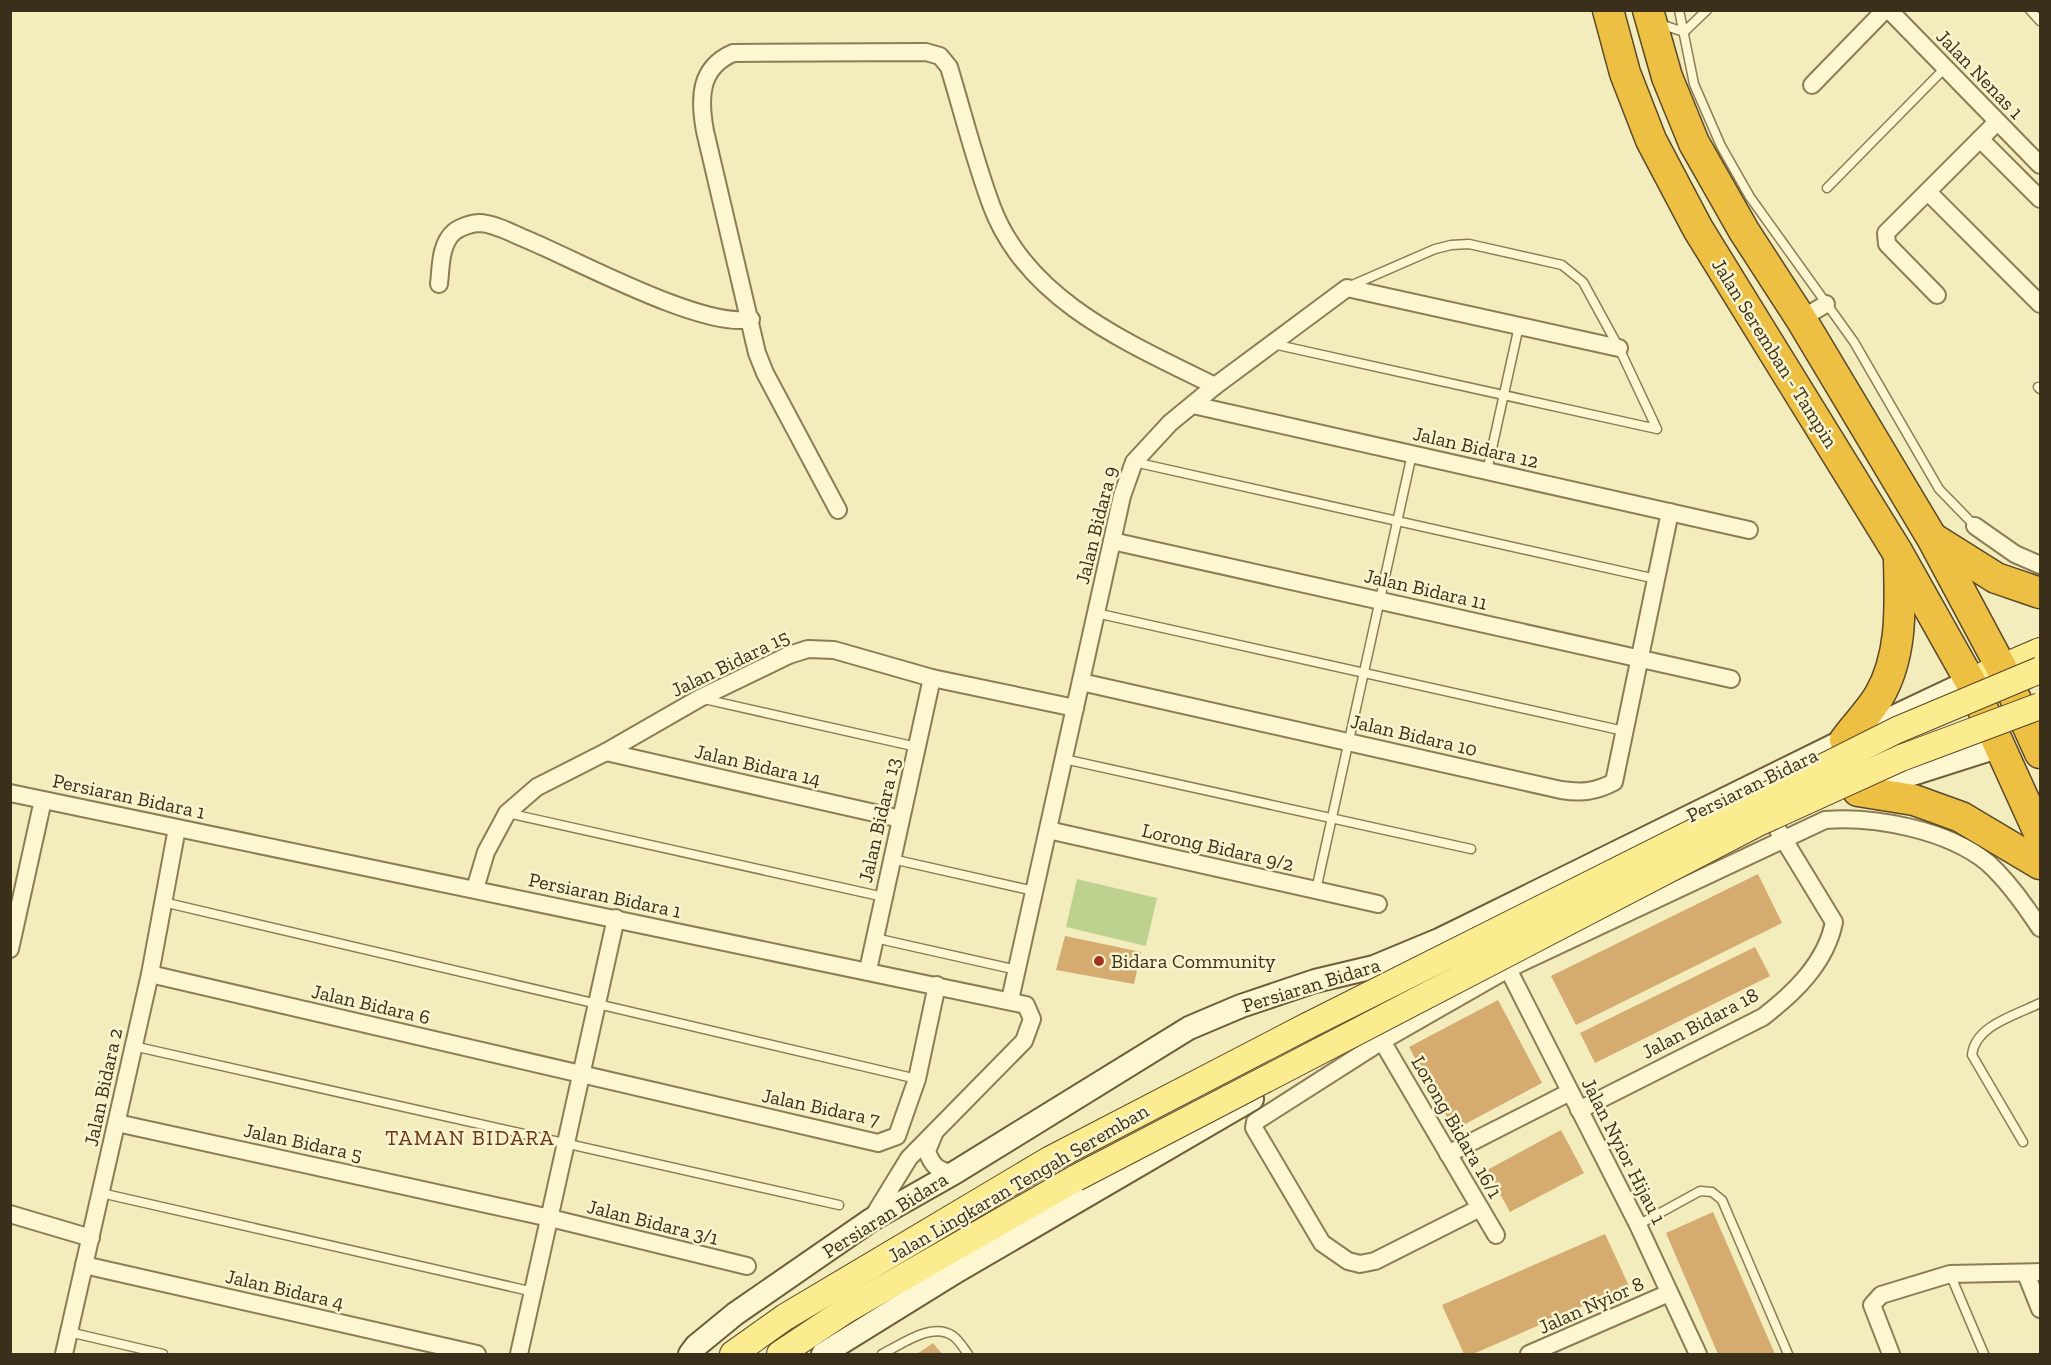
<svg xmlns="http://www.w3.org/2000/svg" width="2051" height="1365" viewBox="0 0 2051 1365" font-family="'Zilla Slab',serif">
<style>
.green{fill:#bed290}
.building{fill:#d5ab6f}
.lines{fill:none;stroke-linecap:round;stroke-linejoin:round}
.lane-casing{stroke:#8d7c54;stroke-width:11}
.street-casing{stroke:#8d7c54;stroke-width:20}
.secondary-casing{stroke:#6e5d38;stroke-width:26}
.primary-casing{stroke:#5a4829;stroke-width:28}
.highway-casing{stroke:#5a4829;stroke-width:33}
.lane{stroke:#fdf7d1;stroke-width:8}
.street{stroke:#fdf7d1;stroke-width:16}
.secondary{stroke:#fdf7d1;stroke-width:22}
.primary{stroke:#fbec90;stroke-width:26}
.highway{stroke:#edc043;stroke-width:30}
.primary-bridge-casing{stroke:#5a4829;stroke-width:28;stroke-linecap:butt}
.primary-bridge{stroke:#fbec90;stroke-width:26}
.poi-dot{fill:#a2341d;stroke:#f9f4ce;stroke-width:2}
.labels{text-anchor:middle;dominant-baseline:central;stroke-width:5;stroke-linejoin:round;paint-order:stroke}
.street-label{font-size:20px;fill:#3a2f1b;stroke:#f9f4ce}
.poi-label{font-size:20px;fill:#3a2f1b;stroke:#f9f4ce;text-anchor:start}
.neighbourhood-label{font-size:21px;letter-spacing:1.5px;fill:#6c3615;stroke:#f9f4ce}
</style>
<rect width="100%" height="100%" fill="#f3ecbd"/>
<!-- green -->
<path class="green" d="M1077 879 1157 898 1146 946 1066 927Z"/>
<!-- building -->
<g class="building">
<path d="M1758 874 1782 923 1576 1025 1551 976Z"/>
<path d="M1065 936 1141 952 1134 984 1056 970Z"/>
<path d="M1755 947 1770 976 1595 1063 1580 1033Z"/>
<path d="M1498 1000 1542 1083 1454 1130 1409 1047Z"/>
<path d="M1561 1130 1584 1173 1510 1212 1487 1170Z"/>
<path d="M1713 1212 1775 1354H1718L1666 1233Z"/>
<path d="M1605 1234 1629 1286 1473 1354H1464L1442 1305Z"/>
<path d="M933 1343 942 1354H917Z"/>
</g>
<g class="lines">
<defs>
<g id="lane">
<path d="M1679 10 1694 84 1721 146 1750 197 1854 342 1939 489 1975 526"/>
<path d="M2030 10 2040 21"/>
<path d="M1660 24 1684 32 1707 10"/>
<path d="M1827 188 1945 68"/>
<path d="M1273 344 1657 429 1619 348 1583 282 1562 265 1469 244 1451 245 1435 249 1350 286"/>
<path d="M2038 387 2040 389"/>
<path d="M1134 462 1656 579"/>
<path d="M1487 471 1519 326"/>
<path d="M1096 613 1624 731"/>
<path d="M704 699 917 747"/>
<path d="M1064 759 1471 849"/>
<path d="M507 813 884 897"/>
<path d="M892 859 1034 891"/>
<path d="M1316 890 1412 454"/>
<path d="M163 902 917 1079"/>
<path d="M875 938 1017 970"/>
<path d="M133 1046 839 1205"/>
<path d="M2023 1142 1972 1055C1975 1025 2017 1015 2040 1003"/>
<path d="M101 1193 534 1292"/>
<path d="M1638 1225 1700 1191 1712 1192 1722 1200 1788 1354"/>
<path d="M1950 1274 1984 1354"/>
<path d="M69 1332 163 1354"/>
<path d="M882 1354C901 1345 932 1321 953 1336 959 1340 964 1349 968 1354"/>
</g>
<g id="street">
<path d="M1889 10 2040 165"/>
<path d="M1812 85 1885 10"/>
<path d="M1980 139 2040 199"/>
<path d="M1928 192 2040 304"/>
<path d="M439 284C441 267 440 244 454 232 460 227 472 223 480 223 496 224 513 234 528 240 576 260 705 330 751 319"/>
<path d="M1937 295 1887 244 1886 233 1997 122"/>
<path d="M1801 319 1826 304"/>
<path d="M1193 405 1749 530"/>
<path d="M838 510 765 373 757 353 705 131C699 98 699 68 733 53L926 52 940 56 949 67C963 113 975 162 992 207 1028 302 1131 344 1215 386"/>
<path d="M1975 526 2015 554 2040 565"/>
<path d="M1112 541 1731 679"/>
<path d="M1081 682 1561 790C1582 793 1595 792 1614 782L1670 512"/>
<path d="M606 752 901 819"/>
<path d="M10 793 1026 1005 1032 1019 1024 1041 909 1158 871 1220"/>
<path d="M1048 830 1378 904"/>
<path d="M475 889 486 852 507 813 537 787 606 752 700 698 789 655 808 649 834 650 932 678 1075 708"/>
<path d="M10 949 43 800"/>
<path d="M1508 969 1638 1225 1698 1354"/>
<path d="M868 970 932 678"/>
<path d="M150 974 878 1143 897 1136 917 1079 937 985"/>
<path d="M1010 1000 1122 496 1134 462 1170 423 1215 386 1347 288 1619 348"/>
<path d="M1382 1041 1496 1235"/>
<path d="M1579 1110 1763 1017C1794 993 1826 963 1834 922L1778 830"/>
<path d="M117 1123 550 1218 747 1266"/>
<path d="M934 1134 927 1151C932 1166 938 1171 954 1173"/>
<path d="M1448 1154 1570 1092"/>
<path d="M1480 1208 1375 1261 1360 1264 1348 1261 1322 1243 1254 1128 1255 1122 1382 1041 1508 969 1825 820C1875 816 1948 830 1988 863 2009 882 2025 905 2040 928"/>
<path d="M10 1214 91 1238"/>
<path d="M84 1265 477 1354"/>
<path d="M2026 1274 2040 1309"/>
<path d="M64 1354 150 974 177 828"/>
<path d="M519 1354 616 918"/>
<path d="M1529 1354 1669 1293"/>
<path d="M1891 1354 1872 1305 1881 1295 1950 1274 2040 1272"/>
</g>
<g id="secondary">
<path d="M1862 790 2000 746"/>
<path d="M690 1354 696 1346 735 1314 871 1220 954 1173 1189 1028 1241 1006 1315 981 1374 967 1439 940 1845 740 1970 681"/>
<path d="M823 1354 957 1271 1252 1099"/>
</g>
<g id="primary">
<path d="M1970 681 2040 651"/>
<path d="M733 1354 785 1317 1049 1160 1309 1025"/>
<path d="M780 1354 846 1310 1076 1178"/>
</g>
<g id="highway">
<path d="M1608 10 1625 73 1651 140 1698 229 1898 553 1970 681 2040 835"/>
<path d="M1648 10 1667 77 1694 143 1744 231 1801 319 1932 538 2001 667 2040 753"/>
<path d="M1934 539 1996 578 2040 593"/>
<path d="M1845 740C1856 725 1870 711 1879 696 1903 655 1900 605 1899 560"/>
<path d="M1858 791 1914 800 1961 817 2040 864"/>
</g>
</defs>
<!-- lane casing -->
<use href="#lane" class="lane-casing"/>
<!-- street casing -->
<use href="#street" class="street-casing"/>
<!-- secondary casing -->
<use href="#secondary" class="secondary-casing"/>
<!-- primary casing -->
<use href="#primary" class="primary-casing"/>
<!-- highway casing -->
<use href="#highway" class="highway-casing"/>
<!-- lane -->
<use href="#lane" class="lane"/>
<!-- street -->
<use href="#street" class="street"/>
<!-- secondary -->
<use href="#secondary" class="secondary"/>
<!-- primary -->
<use href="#primary" class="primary"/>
<!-- highway -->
<use href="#highway" class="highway"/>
<defs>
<g id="primary-bridge">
<path d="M1309 1025 1897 730 2040 670"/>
<path d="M1076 1178 1756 824 1901 758 2040 706"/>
</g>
</defs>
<!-- primary-bridge casing -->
<use href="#primary-bridge" class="primary-bridge-casing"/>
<!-- primary-bridge -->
<use href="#primary-bridge" class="primary-bridge"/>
</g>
<!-- markers -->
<circle class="poi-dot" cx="1099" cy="961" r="6"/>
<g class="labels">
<!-- street labels -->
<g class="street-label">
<text transform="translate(1980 74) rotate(46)">Jalan Nenas 1</text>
<text transform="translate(1775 353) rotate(58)">Jalan Seremban - Tampin</text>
<text transform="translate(1476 447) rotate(13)">Jalan Bidara 12</text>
<text transform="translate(1096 525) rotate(-76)">Jalan Bidara 9</text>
<text transform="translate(1426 589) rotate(13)">Jalan Bidara 11</text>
<text transform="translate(730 663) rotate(-26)">Jalan Bidara 15</text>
<text transform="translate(1414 735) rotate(13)">Jalan Bidara 10</text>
<text transform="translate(758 765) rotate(13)">Jalan Bidara 14</text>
<text transform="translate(1752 785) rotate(-26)">Persiaran Bidara</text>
<text transform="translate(129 796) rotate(12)">Persiaran Bidara 1</text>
<text transform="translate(879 820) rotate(-77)">Jalan Bidara 13</text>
<text transform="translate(1218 847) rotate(13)">Lorong Bidara 9/2</text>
<text transform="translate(605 895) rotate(12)">Persiaran Bidara 1</text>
<text transform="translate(1311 985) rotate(-17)">Persiaran Bidara</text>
<text transform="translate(371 1004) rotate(13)">Jalan Bidara 6</text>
<text transform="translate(1700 1023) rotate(-28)">Jalan Bidara 18</text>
<text transform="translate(103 1087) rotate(-78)">Jalan Bidara 2</text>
<text transform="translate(821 1107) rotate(12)">Jalan Bidara 7</text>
<text transform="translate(1457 1127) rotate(60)">Lorong Bidara 16/1</text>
<text transform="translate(303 1142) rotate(12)">Jalan Bidara 5</text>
<text transform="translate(1624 1151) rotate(63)">Jalan Nyior Hijau 1</text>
<text transform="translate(1018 1183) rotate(-30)">Jalan Lingkaran Tengah Seremban</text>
<text transform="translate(885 1215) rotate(-32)">Persiaran Bidara</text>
<text transform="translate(653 1222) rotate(14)">Jalan Bidara 3/1</text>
<text transform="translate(285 1289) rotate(13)">Jalan Bidara 4</text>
<text transform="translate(1591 1305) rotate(-24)">Jalan Nyior 8</text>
</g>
<!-- poi labels -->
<g class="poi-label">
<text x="1111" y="961">Bidara Community</text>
</g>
<!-- neighbourhood labels -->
<g class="neighbourhood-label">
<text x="470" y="1137">TAMAN BIDARA</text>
</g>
</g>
<!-- border -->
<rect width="2051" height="1365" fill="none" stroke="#3a2f1b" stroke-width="24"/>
</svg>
